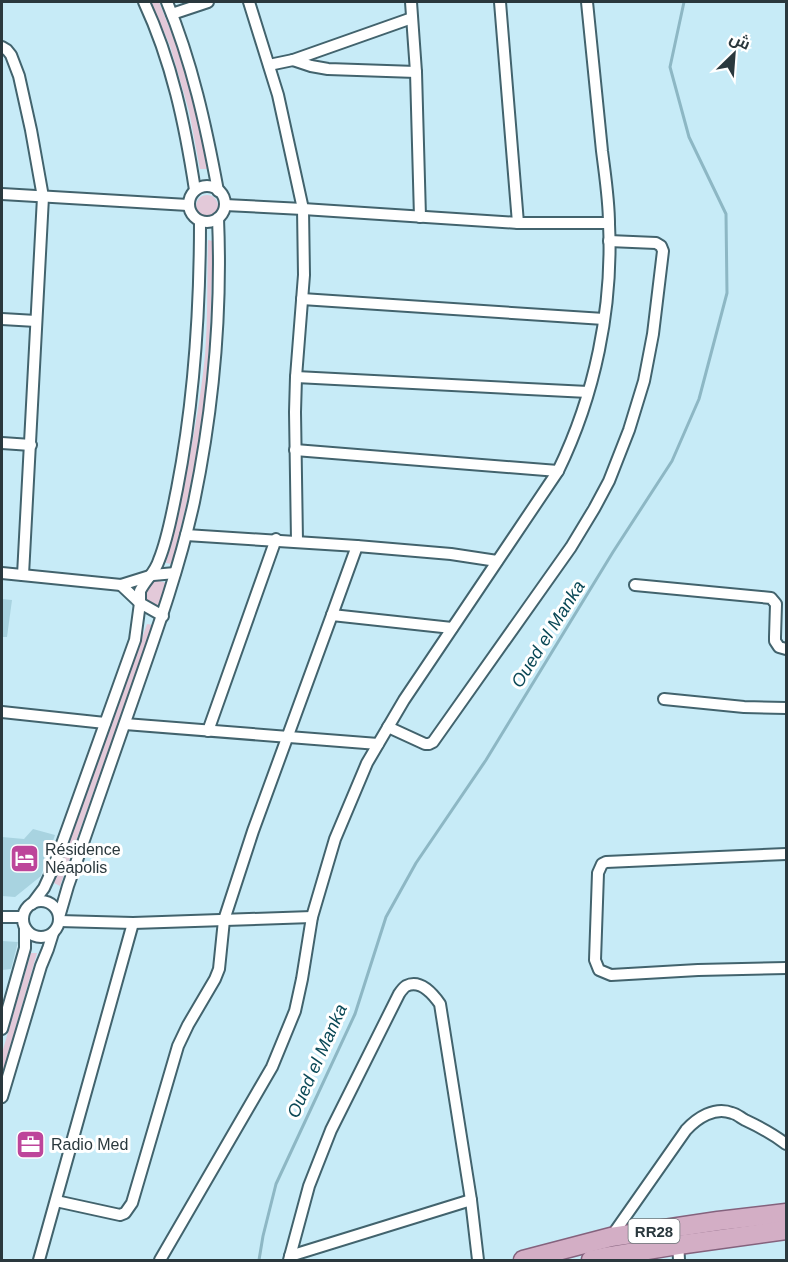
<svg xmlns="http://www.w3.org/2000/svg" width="788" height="1262" viewBox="0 0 788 1262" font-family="Helvetica,Cairo,sans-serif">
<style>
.green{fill:#e3c9d9}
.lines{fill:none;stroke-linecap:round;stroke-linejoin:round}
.stream{stroke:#8db7c4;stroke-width:3}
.building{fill:#a8d3e0}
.minor-casing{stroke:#42636d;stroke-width:14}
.primary-casing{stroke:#84627d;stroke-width:21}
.minor{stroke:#fff;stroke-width:10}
.primary{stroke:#d3aec5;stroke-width:18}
.labels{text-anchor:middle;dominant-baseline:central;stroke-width:6;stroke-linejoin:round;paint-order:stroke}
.shield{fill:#fff;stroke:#6a7477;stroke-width:1.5}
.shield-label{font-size:15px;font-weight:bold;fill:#2a383d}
.poi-label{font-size:16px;fill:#2a383d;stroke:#fff;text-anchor:start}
.water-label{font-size:18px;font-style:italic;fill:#0a4856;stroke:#fff}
</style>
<rect width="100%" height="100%" fill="#c7ebf7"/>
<!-- green -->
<g class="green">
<path d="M151 2H159L176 44 196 108 207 169H200L189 111 170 46Z"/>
<circle cx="207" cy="206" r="11"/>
<path d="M208 240 213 241C211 302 210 364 202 425 195 472 183 518 172 564L166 563C182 494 198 426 205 355 208 318 207 278 208 240Z"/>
<path d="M153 581H159L167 583 159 607C144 603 138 590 153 581Z"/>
<path d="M147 624 153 625 60 886 54 883Z"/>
<path d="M31 953H37L2 1075V1053Z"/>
</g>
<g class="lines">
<!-- stream -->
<path class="stream" d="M259 1260 263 1236 276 1184 355 1014 386 917 416 863 486 760 613 552 672 461 699 399 727 293 726 214 689 137 670 67 684 2"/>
</g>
<!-- building -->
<g class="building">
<path d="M2 599 12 600 7 637H2Z"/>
<path d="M33 829 55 835 41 876 15 897 2 896V837L24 839Z"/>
<path d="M2 941 18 942 11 969 2 970Z"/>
</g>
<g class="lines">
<defs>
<g id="minor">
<path d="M144 2C172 62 185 125 195 190"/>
<path d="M167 2C192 62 206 126 218 191"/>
<path d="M249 2 278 95 303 209 304 275 296 377 295 412 297 541"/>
<path d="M411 2 416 72 420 217"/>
<path d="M500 2 518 223"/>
<path d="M172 14 208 2"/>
<path d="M2 47 7 50 11 55 19 76 31 130 43 197 23 575"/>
<path d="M293 60 311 66 328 69 416 72"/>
<path d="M269 65 293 60 412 18"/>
<circle cx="207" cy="204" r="18"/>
<path d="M2 194 188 205"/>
<path d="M225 205 303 209 518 223H609"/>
<path d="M302 299 604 319"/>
<path d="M2 319 36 321"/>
<path d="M296 377 588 392"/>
<path d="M2 443 31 445"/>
<path d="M295 450 558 471"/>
<path d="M186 535 357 546 451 554 497 561"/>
<path d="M2 573 121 585 153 575 175 573"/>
<path d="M121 585 140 603 163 616"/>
<path d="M635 585 771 598 776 604 775 637V641L779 647 786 649"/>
<path d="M332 615 452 628"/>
<path d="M664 699 744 707 786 708"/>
<path d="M2 712 105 723"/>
<path d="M125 724 378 744"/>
<path d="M388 727 425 744H429L433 742 571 547 594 509 609 481 629 430 644 381 653 334 663 251 661 246 656 243 609 241"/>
<path d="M208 731 276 539"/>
<path d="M786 854 606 862 602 864 598 873 595 960 599 970 611 975 698 970 786 968"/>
<circle cx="41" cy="919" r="18"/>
<path d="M32 904 44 888 54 866 135 640 140 603V591C146 579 155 573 159 560 168 538 172 513 177 489 194 402 200 311 200 222"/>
<path d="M2 917H23"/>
<path d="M59 917 68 886C91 819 115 752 138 685 159 625 180 565 194 502 213 410 222 313 218 218"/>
<path d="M59 921 133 923 312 917"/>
<path d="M2 1029 25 948V928"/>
<path d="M2 1097 41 966 48 949 53 933"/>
<path d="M56 1201 120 1215 125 1213 132 1203 178 1046 188 1025 215 979 219 969 224 920 253 831 332 615 357 546"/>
<path d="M611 1237 686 1130C697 1118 715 1106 732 1113 737 1114 741 1118 745 1120 760 1127 773 1134 786 1144"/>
<path d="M678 1242 679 1260"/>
<path d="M290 1256 471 1200"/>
<path d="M39 1260 133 923"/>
<path d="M160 1260 272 1067 295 1011 302 979 312 917 335 839 367 763 404 700 558 471C595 395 613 308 609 224 609 200 605 175 602 151 597 101 592 51 587 2"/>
<path d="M289 1260 309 1186 331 1130 399 994C401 991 403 988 406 986 420 979 433 994 440 1004L471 1200 478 1260"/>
</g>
<g id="primary">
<path d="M523 1260 611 1237 718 1221 786 1213"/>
<path d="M591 1260 605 1257 678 1245 786 1230"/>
</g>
</defs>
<!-- minor casing -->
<use href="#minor" class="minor-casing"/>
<!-- primary casing -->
<use href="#primary" class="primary-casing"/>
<!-- minor -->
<use href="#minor" class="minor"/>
<!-- primary -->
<use href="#primary" class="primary"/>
</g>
<!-- icons -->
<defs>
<symbol id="hotel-square" viewBox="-11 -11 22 22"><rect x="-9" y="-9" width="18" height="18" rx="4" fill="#bd459a" stroke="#fff"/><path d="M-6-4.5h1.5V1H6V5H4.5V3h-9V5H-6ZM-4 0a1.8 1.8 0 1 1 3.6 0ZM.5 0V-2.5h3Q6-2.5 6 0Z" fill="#fff"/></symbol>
<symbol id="office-square" viewBox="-11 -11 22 22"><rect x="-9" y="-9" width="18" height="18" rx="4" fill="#bd459a" stroke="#fff"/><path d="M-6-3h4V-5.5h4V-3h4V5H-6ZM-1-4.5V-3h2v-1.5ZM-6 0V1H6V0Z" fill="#fff"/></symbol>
</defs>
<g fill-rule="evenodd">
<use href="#hotel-square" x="8" y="842" width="33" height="33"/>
<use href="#office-square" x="14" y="1128" width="33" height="33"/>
</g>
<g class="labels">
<!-- shield labels -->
<rect class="shield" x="628.5" y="1219" width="51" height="24" rx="4.5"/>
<g class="shield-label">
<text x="654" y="1231">RR28</text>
</g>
<!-- poi labels -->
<g class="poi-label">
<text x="45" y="849">Résidence<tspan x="45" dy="18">Néapolis</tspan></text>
<text x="51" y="1144">Radio Med</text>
</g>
<!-- water labels -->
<g class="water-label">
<text transform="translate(548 634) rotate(-58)">Oued el Manka</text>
<text transform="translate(317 1061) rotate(-66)">Oued el Manka</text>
</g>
</g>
<!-- border -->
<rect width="788" height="1262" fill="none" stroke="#2a383d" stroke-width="6"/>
<!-- north arrow -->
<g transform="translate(734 54) rotate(25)" stroke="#ffffff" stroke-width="4.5" paint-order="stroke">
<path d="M0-4.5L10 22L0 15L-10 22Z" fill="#2a383d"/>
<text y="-9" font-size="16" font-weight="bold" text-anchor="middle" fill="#2a383d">ش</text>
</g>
</svg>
